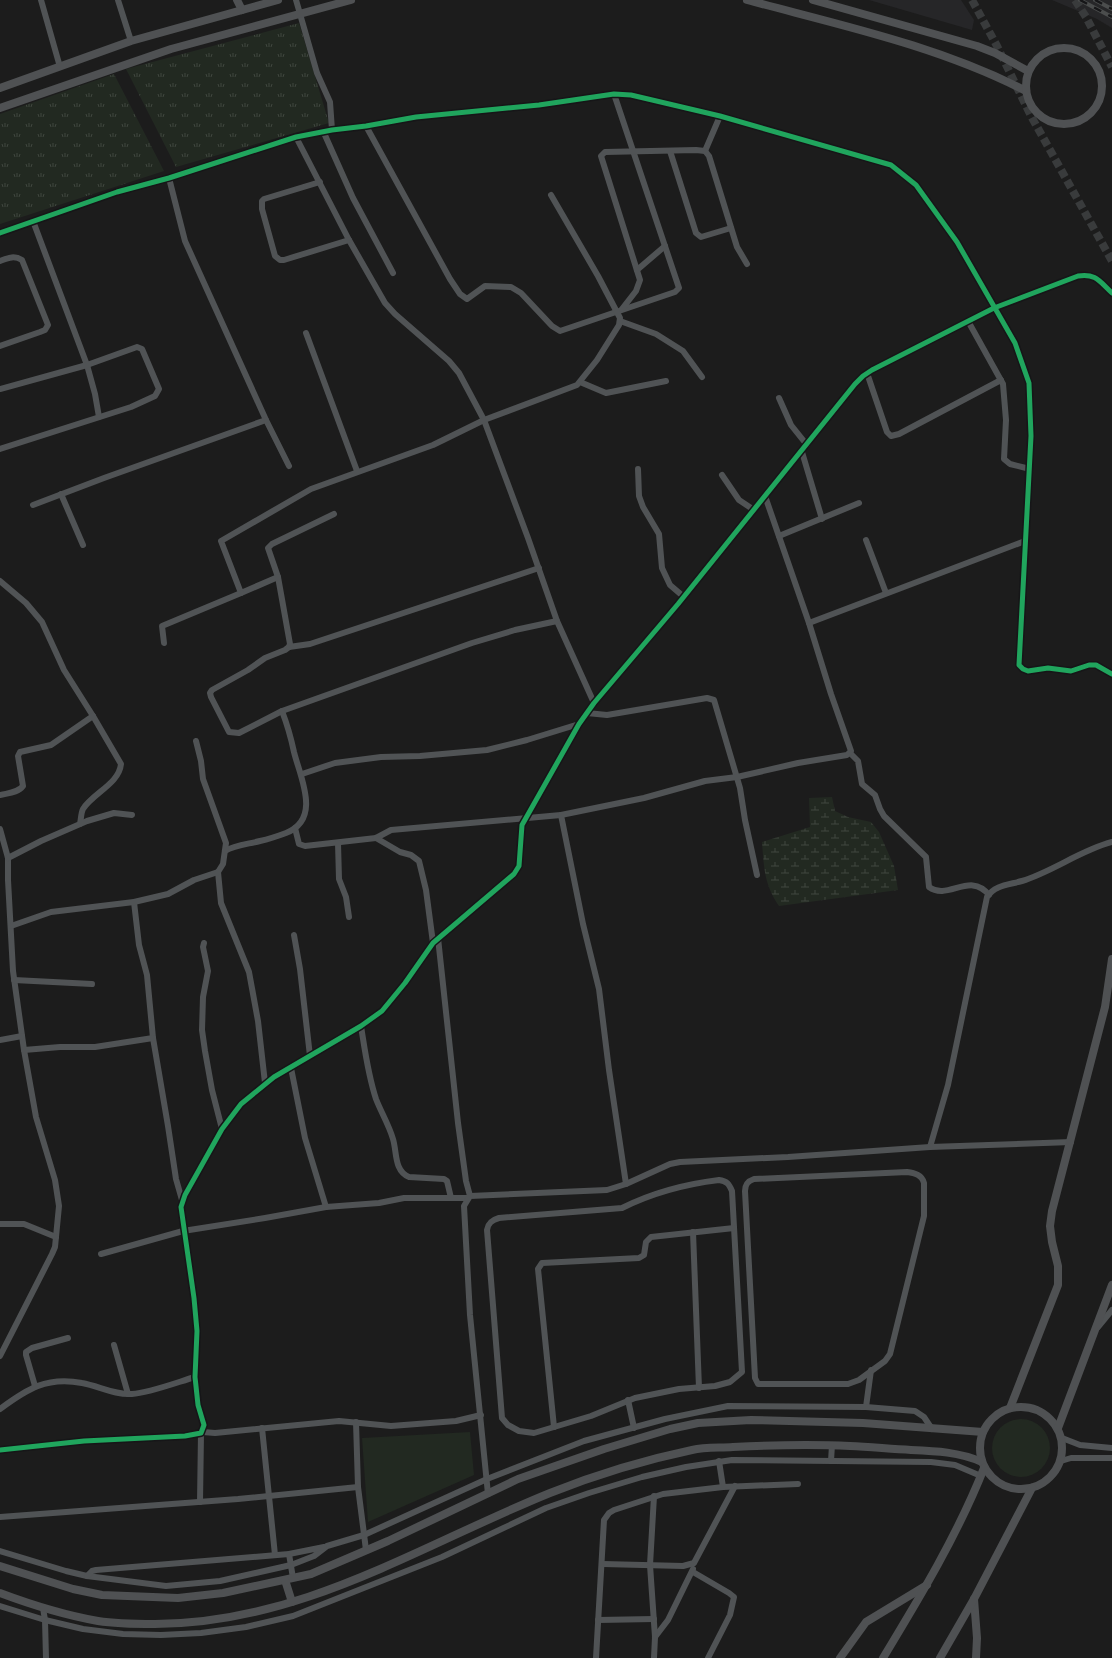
<svg xmlns="http://www.w3.org/2000/svg" width="1112" height="1658" viewBox="0 0 1112 1658" font-family="'Varela Round',sans-serif">
<style>
.built{fill:#262628}
.grass{fill:url(#grass-tufts)}
.wetland{fill:url(#wetland-marsh)}
.park{fill:#222921}
.lines{fill:none;stroke-linecap:round;stroke-linejoin:round}
.secondary-tunnel{stroke:#393b3c;stroke-width:8;stroke-dasharray:8 4;stroke-linecap:butt}
.street{stroke:#505355;stroke-width:6}
.secondary{stroke:#4f5153;stroke-width:8}
.rail-casing{stroke:#4b4d4d;stroke-width:4}
.rail{stroke:#161618;stroke-width:2.5;stroke-dasharray:8;stroke-linecap:butt}
.cycleway-casing{stroke:#161618;stroke-width:8}
.cycleway{stroke:#20a55d;stroke-width:5}
</style>
<defs>
<pattern id="grass-tufts" width="24" height="20" patternUnits="userSpaceOnUse"><rect width="24" height="20" fill="#222921"/><path d="M3 7l-1-3M5 7V3M7 7l1-3M15 17l-1-3M17 17v-4M19 17l1-3" fill="none" stroke="#40463f"/></pattern>
<pattern id="wetland-marsh" width="20" height="14" patternUnits="userSpaceOnUse"><rect width="20" height="14" fill="#222921"/><path d="M1 5h8M5 5V1M11 12h8M15 12V8" fill="none" stroke="#40463f"/></pattern>
</defs>
<rect width="100%" height="100%" fill="#1c1c1c"/>
<!-- built -->
<g class="built">
<path d="M869 0H961L974 20 972 30Z"/>
<path d="M1052 0H1112V28L1097 19Z"/>
</g>
<!-- grass -->
<g class="grass">
<path d="M299 23 329 123 176 167 126 69Z"/>
<path d="M114 74 164 171 0 224V114Z"/>
</g>
<!-- wetland -->
<path class="wetland" d="M832 797 835 811 848 817 871 822 879 832 894 866 898 890 779 906C764 884 764 867 762 842L810 827 809 798Z"/>
<!-- park -->
<g class="park">
<circle cx="1021" cy="1448" r="29"/>
<path d="M470 1432 474 1475 368 1522 362 1438Z"/>
</g>
<g class="lines">
<!-- secondary-tunnel -->
<g class="secondary-tunnel">
<path d="M972 0 997 46 1031 116 1112 261"/>
<path d="M1075 0 1086 17 1112 67"/>
</g>
<!-- street -->
<g class="street">
<path d="M41 0 60 67"/>
<path d="M118 0 131 41"/>
<path d="M296 0 317 73 330 102 332 130"/>
<path d="M366 126 450 279 460 294 467 299 485 286 511 287 521 293 552 326 560 331 675 292 679 288 614 94"/>
<path d="M324 133 353 198 393 273"/>
<path d="M296 137 349 240 385 303 395 314 449 361 459 373 484 420 528 538 557 621 594 703"/>
<path d="M670 151 696 233 701 237 731 228"/>
<path d="M705 151 720 116"/>
<path d="M169 178 185 241 266 420 289 466"/>
<path d="M320 182 264 199 262 201V209L275 256 280 260H284L349 240"/>
<path d="M33 221 87 365 95 394 99 417"/>
<path d="M0 233 117 192 169 178 296 137 332 130 366 126 416 117 539 105 614 94 631 95 720 116 891 165 916 185 957 242 1015 343 1029 383 1031 436 1019 665 1023 669 1028 671 1048 668 1071 671 1089 665H1096L1112 674"/>
<path d="M0 261C8 258 14 255 22 260L48 325 45 330 40 332 0 346"/>
<path d="M637 270 665 246"/>
<path d="M622 309 636 291 640 280 601 156 605 152 696 150 705 151 709 156 737 247 747 264"/>
<path d="M620 321 656 334 683 351 702 377"/>
<path d="M968 321 1003 384 1006 420 1004 459 1010 464 1030 469"/>
<path d="M306 333 357 471"/>
<path d="M867 373 887 432 891 436 899 434 1001 380"/>
<path d="M580 382 606 393 666 381"/>
<path d="M0 389 87 365 137 347 142 349 159 389 155 396 131 407 0 449"/>
<path d="M779 398 791 425 807 445"/>
<path d="M802 452 822 519"/>
<path d="M638 469 639 496 643 507 659 534 662 568 670 585 684 597"/>
<path d="M722 475 739 500 754 510"/>
<path d="M61 494 83 545"/>
<path d="M33 505 104 478 266 420"/>
<path d="M334 514 272 544 268 548 278 577 290 644 289 647 285 650 265 658 248 670 212 690 210 693 211 697 229 732 239 733 282 711 472 643 515 630 557 621"/>
<path d="M779 536 859 503"/>
<path d="M866 540 886 593"/>
<path d="M278 577 241 593 221 541 311 489 433 445 484 420 577 385 597 360 619 325 620 318 598 276 551 195"/>
<path d="M0 581 26 603 42 622 64 670 93 716 121 764C119 784 93 793 83 809 81 813 81 819 80 824"/>
<path d="M809 623 1025 541"/>
<path d="M164 643 162 626 241 593"/>
<path d="M289 647 310 644 539 568"/>
<path d="M587 713 607 715 707 698 714 700 740 788 745 820 757 875"/>
<path d="M850 753 858 761 862 784 875 795 880 809 884 816 926 857 929 887C948 901 970 871 989 895"/>
<path d="M302 774 335 763 381 757 420 756 487 750 527 740 579 724"/>
<path d="M0 795C8 793 18 793 23 786L18 756 20 752 51 745 93 716"/>
<path d="M295 828 299 844 305 846 376 838 391 830 561 815"/>
<path d="M0 829 8 858V880L13 971 24 1050 36 1117 55 1180 59 1206 55 1247 52 1254 0 1356"/>
<path d="M376 838 400 852 411 855 419 861 426 890 433 943"/>
<path d="M338 843 339 879 346 897 349 917"/>
<path d="M225 851C235 845 249 844 260 841 269 839 278 836 286 833 322 819 300 777 294 752 291 738 287 724 282 711"/>
<path d="M8 858 41 841 87 821 114 813 132 815"/>
<path d="M218 872 221 903 249 972 258 1021 265 1083"/>
<path d="M134 902 139 945 147 975 153 1038 168 1126 176 1179 182 1200"/>
<path d="M11 926 51 912 134 902 168 894 194 880 218 872 223 864 226 843 203 779 201 761 196 741"/>
<path d="M294 935 300 969 310 1056"/>
<path d="M438 938 458 1123 466 1181 470 1196"/>
<path d="M204 943 203 947 208 971 203 997 202 1030 205 1051 212 1090 222 1129"/>
<path d="M14 980 92 984"/>
<path d="M361 1026C365 1051 368 1075 376 1099 381 1112 389 1125 393 1139 397 1152 394 1171 409 1177L444 1179 447 1181 451 1198"/>
<path d="M0 1040 22 1036"/>
<path d="M24 1050 60 1047H95L153 1038"/>
<path d="M291 1068 305 1138 326 1207"/>
<path d="M930 1147 948 1085 987 897C995 885 1008 885 1022 881 1052 872 1081 850 1112 842"/>
<path d="M907 1172C915 1173 922 1175 924 1183V1216L890 1354 885 1361 859 1380 848 1384H758L755 1378 745 1191C745 1184 748 1181 754 1179Z"/>
<path d="M719 1180C727 1181 729 1184 732 1191L742 1372 730 1382 715 1386 679 1389 635 1398 591 1416 534 1433 519 1431 508 1425 502 1418 487 1230C488 1223 492 1220 499 1218L622 1208C652 1193 686 1184 719 1180Z"/>
<path d="M626 1184 609 1070 599 989 583 924 561 815 644 798 705 781 737 777 798 763 847 755 851 751 831 694 809 623 765 496"/>
<path d="M0 1224H24L56 1237"/>
<path d="M693 1232 699 1388"/>
<path d="M101 1254 183 1231 265 1218 326 1207 379 1203 404 1198H467"/>
<path d="M1098 1327 1112 1310"/>
<path d="M114 1345 128 1394"/>
<path d="M35 1386 26 1355V1352L32 1348 68 1338"/>
<path d="M628 1400 634 1428"/>
<path d="M866 1407 871 1370"/>
<path d="M0 1409C27 1389 47 1376 82 1383 99 1386 114 1395 132 1394 149 1393 178 1382 195 1377"/>
<path d="M356 1422 358 1487 366 1550"/>
<path d="M554 1427 538 1269 542 1263 639 1258 644 1255 646 1242 651 1237 734 1228"/>
<path d="M262 1428 275 1555"/>
<path d="M203 1432 215 1433 339 1421 391 1426 456 1421 481 1415"/>
<path d="M1062 1438 1080 1445 1112 1448"/>
<path d="M0 1450 84 1441 185 1436 201 1433 204 1425 198 1405 195 1377 197 1331 194 1298 181 1207 185 1195 222 1129 241 1104 274 1077 361 1026 382 1011 405 983 433 943 514 874 519 866 522 825 579 724 594 703 678 604 855 384 863 376 872 370 994 308 1078 276C1096 273 1100 282 1112 293"/>
<path d="M719 1461 723 1487"/>
<path d="M831 1461 832 1445"/>
<path d="M1061 1461 1071 1458H1112"/>
<path d="M488 1494 470 1315 464 1206 470 1196 607 1190 626 1184 670 1164 680 1162 788 1157 930 1147 1071 1142"/>
<path d="M200 1502 201 1433"/>
<path d="M0 1517 238 1499 358 1487"/>
<path d="M0 1551 66 1571 87 1576 166 1586 220 1581 291 1565 314 1556 327 1546 364 1535 487 1479 584 1441 665 1419 728 1406 866 1407 915 1411 924 1417 932 1429"/>
<path d="M289 1554 293 1578"/>
<path d="M603 1564 683 1566 694 1563 735 1486"/>
<path d="M693 1572 729 1593 734 1597 730 1615 708 1658"/>
<path d="M87 1576 92 1571 96 1570 289 1554 324 1547"/>
<path d="M0 1606 45 1620 83 1629 123 1634 161 1635 201 1633 246 1627 293 1616 442 1557 546 1508 589 1493 642 1477 686 1467 732 1460 931 1462 955 1465 981 1476"/>
<path d="M43 1608 45 1620 46 1658"/>
<path d="M598 1620 654 1619"/>
<path d="M655 1637 668 1620 693 1569"/>
<path d="M596 1658 604 1520 609 1513 614 1510 663 1494 723 1487 798 1484"/>
<path d="M654 1658 655 1637 650 1565 654 1496"/>
</g>
<!-- secondary -->
<g class="secondary">
<path d="M237 0 242 10"/>
<path d="M747 0C840 25 939 46 1026 91"/>
<path d="M813 0 977 46 995 53 1028 71"/>
<circle cx="1064" cy="86" r="38"/>
<path d="M0 88 131 41 278 0"/>
<path d="M0 108 171 49 351 0"/>
<circle cx="1021" cy="1448" r="41"/>
<path d="M1010 1408 1058 1285V1266L1052 1242 1050 1226 1052 1211 1105 1007 1112 959"/>
<path d="M1058 1428 1112 1285"/>
<path d="M0 1566 73 1589 102 1595 178 1598 223 1593 311 1574 388 1541 518 1479 604 1449 670 1429 698 1423 751 1420 863 1423 983 1432"/>
<path d="M285 1580 292 1602"/>
<path d="M0 1593C32 1605 64 1615 98 1621 117 1624 136 1624 155 1624 300 1624 419 1546 550 1493 595 1475 644 1460 692 1450 705 1447 719 1448 733 1447 772 1445 811 1444 850 1446 871 1447 891 1449 911 1450 936 1451 959 1452 982 1462"/>
<path d="M974 1599 977 1638 976 1658"/>
<path d="M840 1658 866 1622 927 1585"/>
<path d="M883 1658C920 1597 958 1534 984 1468"/>
<path d="M940 1658 974 1599 1032 1488"/>
</g>
<defs>
<g id="rail">
<path d="M1080 0 1112 17"/>
<path d="M1095 0 1112 9"/>
</g>
</defs>
<!-- rail casing -->
<use href="#rail" class="rail-casing"/>
<!-- rail -->
<use href="#rail" class="rail"/>
<defs>
<g id="cycleway">
<path d="M0 233 117 192 169 178 296 137 332 130 366 126 416 117 539 105 614 94 631 95 720 116 891 165 916 185 957 242 1015 343 1029 383 1031 436 1019 665 1023 669 1028 671 1048 668 1071 671 1089 665H1096L1112 674"/>
<path d="M0 1450 84 1441 185 1436 201 1433 204 1425 198 1405 195 1377 197 1331 194 1298 181 1207 185 1195 222 1129 241 1104 274 1077 361 1026 382 1011 405 983 433 943 514 874 519 866 522 825 579 724 594 703 678 604 855 384 863 376 872 370 994 308 1078 276C1096 273 1100 282 1112 293"/>
</g>
</defs>
<!-- cycleway casing -->
<use href="#cycleway" class="cycleway-casing"/>
<!-- cycleway -->
<use href="#cycleway" class="cycleway"/>
</g>
</svg>
